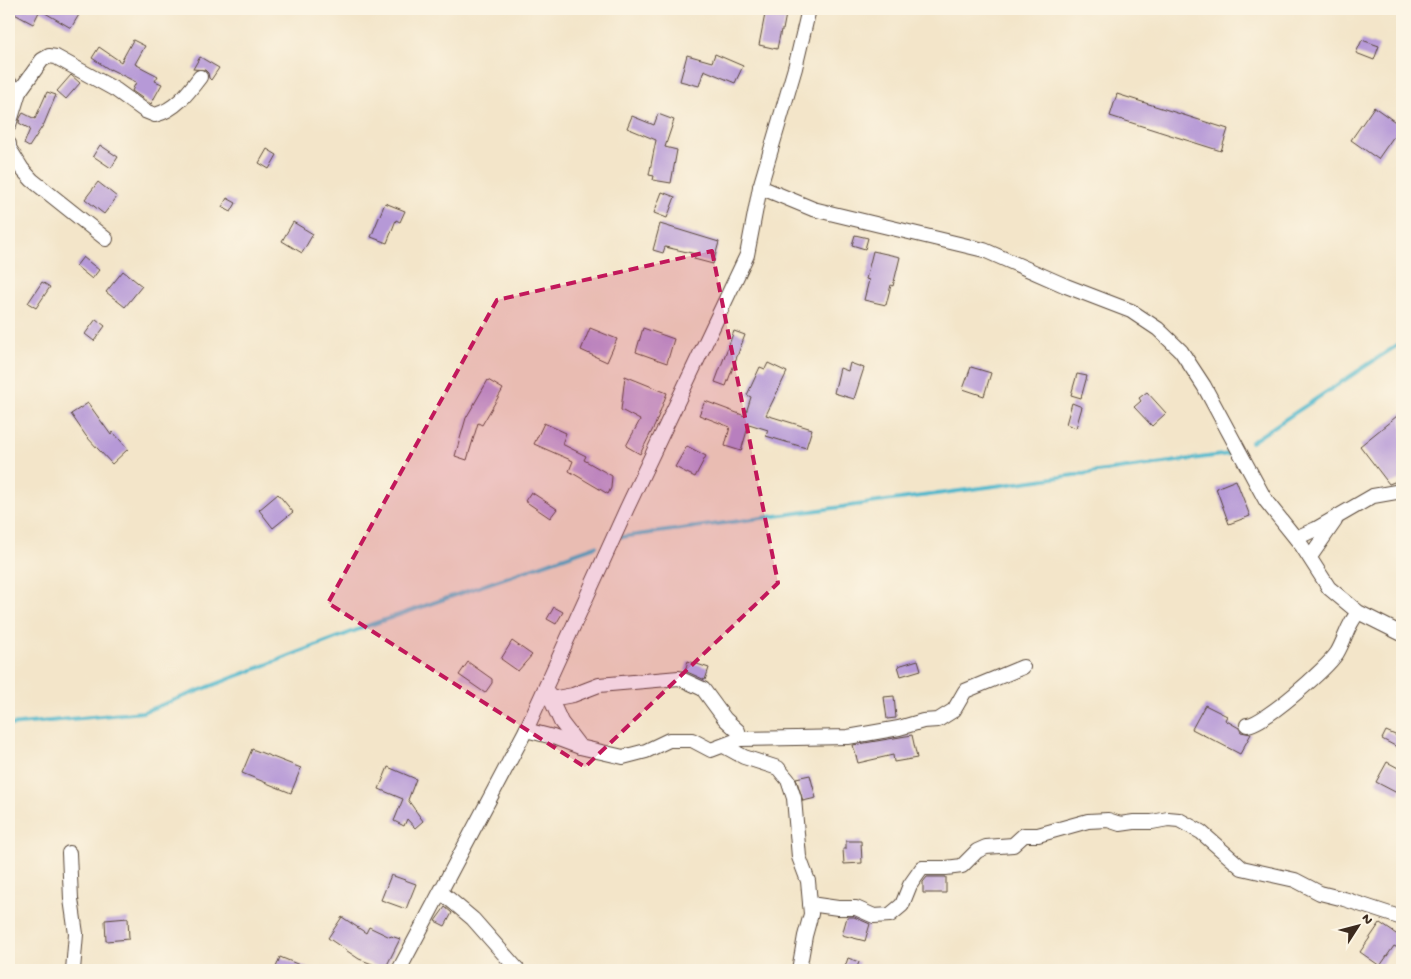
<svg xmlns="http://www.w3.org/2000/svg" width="1411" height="979" viewBox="0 0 1411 979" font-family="'Gochi Hand',sans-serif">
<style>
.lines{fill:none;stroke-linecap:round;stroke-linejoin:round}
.stream{stroke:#4eb7cc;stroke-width:4}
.building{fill:#b699d7}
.minor-casing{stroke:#574638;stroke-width:16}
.minor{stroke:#fff;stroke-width:14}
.marked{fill:#c2185b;fill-opacity:0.2;stroke:#c2185b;stroke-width:4;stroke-dasharray:10 6;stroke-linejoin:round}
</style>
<rect width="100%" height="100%" fill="#fcf5e5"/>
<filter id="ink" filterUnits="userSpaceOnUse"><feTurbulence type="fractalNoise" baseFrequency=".02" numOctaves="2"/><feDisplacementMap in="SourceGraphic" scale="10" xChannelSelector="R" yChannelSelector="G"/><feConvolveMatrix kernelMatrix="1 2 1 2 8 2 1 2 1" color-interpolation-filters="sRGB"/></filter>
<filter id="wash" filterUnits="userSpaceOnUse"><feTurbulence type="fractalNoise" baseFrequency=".0096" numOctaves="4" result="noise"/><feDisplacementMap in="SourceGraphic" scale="20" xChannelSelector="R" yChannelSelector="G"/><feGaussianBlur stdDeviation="1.12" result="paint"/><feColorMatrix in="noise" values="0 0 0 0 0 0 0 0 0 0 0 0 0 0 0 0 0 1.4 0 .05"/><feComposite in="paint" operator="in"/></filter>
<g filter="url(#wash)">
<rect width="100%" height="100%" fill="#f3e5c9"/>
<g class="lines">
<!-- stream -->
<g class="stream">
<path d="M1251 442 1402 342"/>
<path d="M622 537 1229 454"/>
<path d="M9 725 143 712 370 625 596 546"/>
</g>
</g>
<g id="blocks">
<!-- building -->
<g class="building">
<path d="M9 9H73L80 13 71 28 40 10 33 24 9 11Z"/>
<path d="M766 9H787L783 30H781L777 49 759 45Z"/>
<path d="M133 40 145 46 135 64 158 76 155 81 162 84 151 104 132 91 136 82 110 69V70L92 58 99 47 121 62Z"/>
<path d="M1362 40 1379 46 1374 60 1356 53Z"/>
<path d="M715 54 743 66 735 83 704 70 699 86 680 81 687 55 712 62Z"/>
<path d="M200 57 219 68 211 80 209 78 208 73 205 70 193 69Z"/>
<path d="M71 75 80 83 66 99 57 91Z"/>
<path d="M47 92 56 95 44 124 29 147 24 144 30 129 19 123 20 118 23 113 35 119Z"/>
<path d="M1117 94 1228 129 1221 151 1110 116Z"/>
<path d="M1374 107 1401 126 1378 159 1351 140Z"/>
<path d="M658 114 674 120 665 147 677 150 671 183 653 180 654 176 649 175 656 140 627 128 632 116 654 125Z"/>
<path d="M100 145 118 157 111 168 93 156Z"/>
<path d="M267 149 277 155 269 169 259 163Z"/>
<path d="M98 182 117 197 104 214 85 199Z"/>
<path d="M662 192 675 197 667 218 654 213Z"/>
<path d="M227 198 236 203 231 212 222 207Z"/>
<path d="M385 203 405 211 400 222 396 220 387 243 371 237Z"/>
<path d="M293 222 313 234 302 253 282 241Z"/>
<path d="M660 224 719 242 713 264 694 259 696 254 665 247 663 253 653 250Z"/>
<path d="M855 235 868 238 865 249 852 245Z"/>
<path d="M873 251 900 257 893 286 891 285 886 305 864 300 869 280 866 279Z"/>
<path d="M83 257 99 270 92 279 76 266Z"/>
<path d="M123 271 142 286 125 307 106 292Z"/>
<path d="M42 282 50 287 36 308 28 303Z"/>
<path d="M96 319 105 326 94 341 85 334Z"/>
<path d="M590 328 617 339 607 362 581 350Z"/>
<path d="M643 328 674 339 667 363 636 352Z"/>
<path d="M734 331 745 335 726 386 715 382Z"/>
<path d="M768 363 787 372 766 415 812 429 806 448 766 436 768 430 749 424 741 451 725 446 730 427 699 415 705 401 745 416 751 397 747 395 760 367 765 369Z"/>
<path d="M850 363 864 368 854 399 834 393 840 368 848 371Z"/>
<path d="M971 367 991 373 984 396 963 389Z"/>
<path d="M1077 374 1087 376 1081 398 1071 395Z"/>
<path d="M625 376 667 393 655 425 640 454 626 446 640 420 621 410Z"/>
<path d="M488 380 503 389 482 425 478 423 467 460 455 456 466 418Z"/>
<path d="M1147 392 1166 413 1152 426 1134 407 1141 401 1139 398Z"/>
<path d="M88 403 111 435 113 432 128 449 112 464 86 436 71 414Z"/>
<path d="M1072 403 1082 407 1076 428 1066 424Z"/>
<path d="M1402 412V479L1389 484 1360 446Z"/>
<path d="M544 423 566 433 562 444 586 456 584 460 612 476 611 488 608 494 569 471 573 461 534 444Z"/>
<path d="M687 446 706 456 695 477 675 467Z"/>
<path d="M1236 480 1250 516 1229 524 1216 488Z"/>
<path d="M531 492 557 509 550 518 525 501Z"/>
<path d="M278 494 293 512 273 528 259 510Z"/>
<path d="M554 607 563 612 556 624 547 619Z"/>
<path d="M512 641 532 655 518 671 501 659Z"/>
<path d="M918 660 921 670 901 676 898 666Z"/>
<path d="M688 661 709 668 705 680 685 671Z"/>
<path d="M468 662 492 679V683L485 693 459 675Z"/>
<path d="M894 696 896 718 887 719 884 697Z"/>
<path d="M1205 705 1227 716 1225 720 1239 728 1241 732 1251 734 1240 754 1192 729Z"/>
<path d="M1386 731 1402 738 1399 748 1382 739Z"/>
<path d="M912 735 917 758 894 762 893 755 858 763 853 745Z"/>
<path d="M252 749 301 768 291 793 242 773Z"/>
<path d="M1387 762 1402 770V788L1399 794 1376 782Z"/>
<path d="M388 767 416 779 408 800 423 821 415 828 407 819 404 826 394 821 403 799 379 789Z"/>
<path d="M810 775 816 798 803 801 796 778Z"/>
<path d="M846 841H861L862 863 844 864 843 849H846Z"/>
<path d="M391 875 416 884 406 909 381 900Z"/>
<path d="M927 877H946V893H923V882Z"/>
<path d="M445 907 452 913 445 926 435 921Z"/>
<path d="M342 917 366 933 369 927 390 937 391 936 400 939 385 969 359 959 328 938Z"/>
<path d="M847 917H854L870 924 865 941 842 935Z"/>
<path d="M128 918 129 939 106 941 105 920Z"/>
<path d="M1380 923 1402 938V950L1394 946 1380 966 1360 952Z"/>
<path d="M280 957 312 970H275Z"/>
<path d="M848 958 859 962 856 970H844Z"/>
</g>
</g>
</g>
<g filter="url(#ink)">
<use href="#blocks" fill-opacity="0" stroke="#574638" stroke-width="1"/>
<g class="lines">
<defs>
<g id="minor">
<path d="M9 83 19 92 9 125"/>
<path d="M19 92 42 60 49 56 56 57 116 90 145 111 155 115C175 110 188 93 200 77"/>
<path d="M9 144V148L22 169 32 180 106 239"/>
<path d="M760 187 813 209 984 250 1066 286 1131 311 1158 329 1181 351 1204 386 1266 501 1302 546 1329 588 1358 612 1402 634"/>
<path d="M1296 538 1316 529 1373 496 1396 492 1402 489"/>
<path d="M1310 557 1335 521"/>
<path d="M547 691 561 722 580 747"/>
<path d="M551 699 573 695 599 685 679 678 703 689 725 719 738 731 740 739"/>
<path d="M1247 725C1263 725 1327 668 1337 653 1345 640 1348 623 1358 613"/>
<path d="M526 730 553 737 580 747 623 757 646 751 669 740H692L711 750 740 739 848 737 899 728 923 721 938 720 954 710 965 691 1023 667"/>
<path d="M724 746 744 757 778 768 788 780 794 798 799 857 808 881 811 914 805 936 799 970"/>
<path d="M69 853 71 899 76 934 73 970"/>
<path d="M441 892 473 919 518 970"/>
<path d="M810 904 838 908H856L874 916 890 915 902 905 910 885 922 868H946L962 866 977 851 986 847 1013 845 1024 835H1038L1088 821 1108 820 1120 824 1134 822H1152L1168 819 1179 820 1201 832 1242 868 1295 880 1320 893 1344 899 1402 918"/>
<path d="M399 970 526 730 627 508 747 255 760 187 795 68 809 9"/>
</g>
</defs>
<!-- minor casing -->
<use href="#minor" class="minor-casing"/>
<!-- minor -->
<use href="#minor" class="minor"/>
</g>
</g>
<!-- marked area -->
<path class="marked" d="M712 251 778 583 585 767 328 603 497 300Z"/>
<!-- margin -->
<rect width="1411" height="979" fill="none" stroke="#fcf5e5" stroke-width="30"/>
<!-- north arrow -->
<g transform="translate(1358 926) rotate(54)" stroke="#fcf5e5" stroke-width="4" paint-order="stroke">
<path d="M0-4L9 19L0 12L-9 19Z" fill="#3b2a1e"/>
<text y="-8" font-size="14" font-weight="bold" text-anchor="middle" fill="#3b2a1e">N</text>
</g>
</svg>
